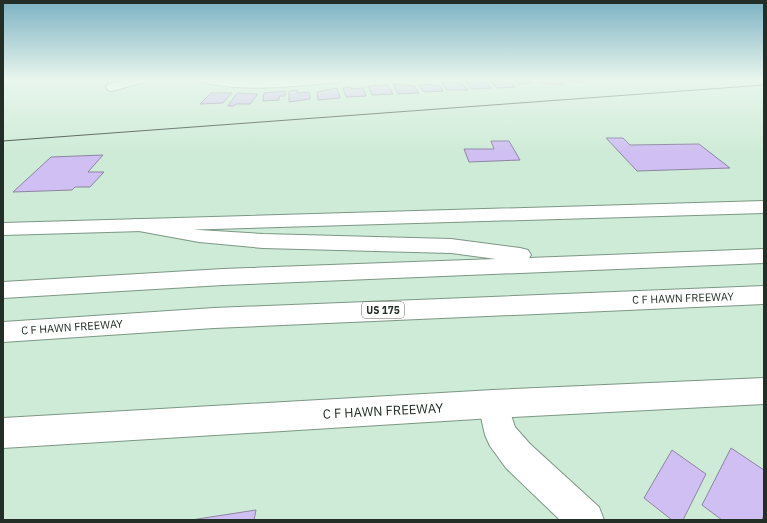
<svg xmlns="http://www.w3.org/2000/svg" width="767" height="523" viewBox="0 0 767 523" font-family="'IBM Plex Sans',sans-serif">
<style>
.building{fill:#cfbff2;stroke:#8d85a0}
.lines{fill:none;stroke-linecap:round;stroke-linejoin:round}
.minor-casing{stroke:#7c9785;stroke-width:2}
.secondary-casing{stroke:#7c9785;stroke-width:2}
.motorway-casing{stroke:#7c9785;stroke-width:2}
.minor{fill:#fff;fill-rule:evenodd}
.secondary{fill:#fff;fill-rule:evenodd}
.motorway{fill:#fff;fill-rule:evenodd}
.tram{stroke:#354239;stroke-width:1}
.labels{text-anchor:middle;dominant-baseline:central;stroke-width:4;stroke-linejoin:round;paint-order:stroke}
.shield{fill:#fff;stroke:#656d67;stroke-width:1}
.shield-label{font-size:10px;font-weight:bold;fill:#232e26}
.street-label{font-size:11px;fill:#232e26;stroke:#fff}
.near-street-label{font-size:13px;fill:#232e26;stroke:#fff}
</style>
<rect width="100%" height="100%" fill="#ceebd7"/>
<!-- building -->
<g class="building">
<path d="M483 79 491 88 472 89 464 80Z"/>
<path d="M488 79H508L515 87 497 88Z"/>
<path d="M513 79H533V80H528L532 83 518 84Z"/>
<path d="M538 79H558L564 84H544Z"/>
<path d="M563 79H583L587 82 566 81Z"/>
<path d="M440 81 461 83 468 90H447Z"/>
<path d="M393 84 414 86 419 93 398 94Z"/>
<path d="M433 84 434 86 439 85 443 91 424 92 419 85Z"/>
<path d="M388 85 393 94 372 95 368 86Z"/>
<path d="M351 87V89L363 88 366 96 346 97 343 88Z"/>
<path d="M337 88 340 98 318 100 317 92Z"/>
<path d="M297 90V93L309 92 310 99 289 102V91Z"/>
<path d="M285 91V96H279V100L263 101 264 93Z"/>
<path d="M211 93H232L223 103 200 104Z"/>
<path d="M237 93 258 94 250 104H236L234 106H228Z"/>
<path d="M606 138H623L630 145 699 144 730 168 637 171Z"/>
<path d="M491 141H509L520 160 469 162 464 149H494Z"/>
<path d="M103 155 88 172H104L90 187H75L72 190 13 192 51 157Z"/>
<path d="M731 448 764 470V514L762 520H722L702 505Z"/>
<path d="M672 450 706 474 683 520H672L644 498Z"/>
<path d="M256 510 254 520H191Z"/>
</g>
<g class="lines">
<defs>
<g id="minor">
<path d="M128 79H149L148 81 112 91 108 90 106 87 108 84Z"/>
<path d="M196 79 251 81 344 79 339 82C292 86 244 93 197 81Z"/>
<path d="M493 390 504 394 515 427 530 444 599 507 604 520H560L506 468 490 446 485 435 478 404 482 394Z"/>
</g>
<g id="secondary">
<path d="M764 201V213L3 235V223Z"/>
<path d="M764 378V404L493 418 3 448V418L493 390Z"/>
</g>
<g id="motorway">
<path d="M135 219 199 230 263 234 451 239 520 248 528 250 531 255 529 258 764 249V263L223 285 3 298V282L223 269 496 259 451 253 263 248 199 242 128 229 125 225 128 221Z"/>
<path d="M764 286V304L214 328 3 342V322L214 308Z"/>
</g>
</defs>
<!-- minor casing -->
<use href="#minor" class="minor-casing"/>
<!-- secondary casing -->
<use href="#secondary" class="secondary-casing"/>
<!-- motorway casing -->
<use href="#motorway" class="motorway-casing"/>
<!-- minor -->
<use href="#minor" class="minor"/>
<!-- secondary -->
<use href="#secondary" class="secondary"/>
<!-- motorway -->
<use href="#motorway" class="motorway"/>
<!-- tram -->
<path class="tram" d="M3 141 764 85"/>
</g>
<!-- sky -->
<linearGradient id="sky" x2="0" y2="1"><stop stop-color="#7cb1c3"/><stop offset="0.52" stop-color="#e9f6ed"/><stop offset="1" stop-color="#e9f6ed" stop-opacity="0"/></linearGradient>
<rect width="767" height="153" fill="url(#sky)"/>
<g class="labels">
<!-- shield labels -->
<rect class="shield" x="362" y="302" width="42" height="16" rx="3"/>
<g class="shield-label">
<text x="383" y="310">US 175</text>
</g>
<!-- street labels -->
<g class="street-label">
<text transform="translate(683 298) rotate(-2)">C F HAWN FREEWAY</text>
<text transform="translate(72 327) rotate(-4)">C F HAWN FREEWAY</text>
</g>
<!-- near-street labels -->
<g class="near-street-label">
<text transform="translate(383 411) rotate(-3)">C F HAWN FREEWAY</text>
</g>
</g>
<!-- border -->
<rect width="767" height="523" fill="none" stroke="#232e26" stroke-width="8"/>
</svg>
